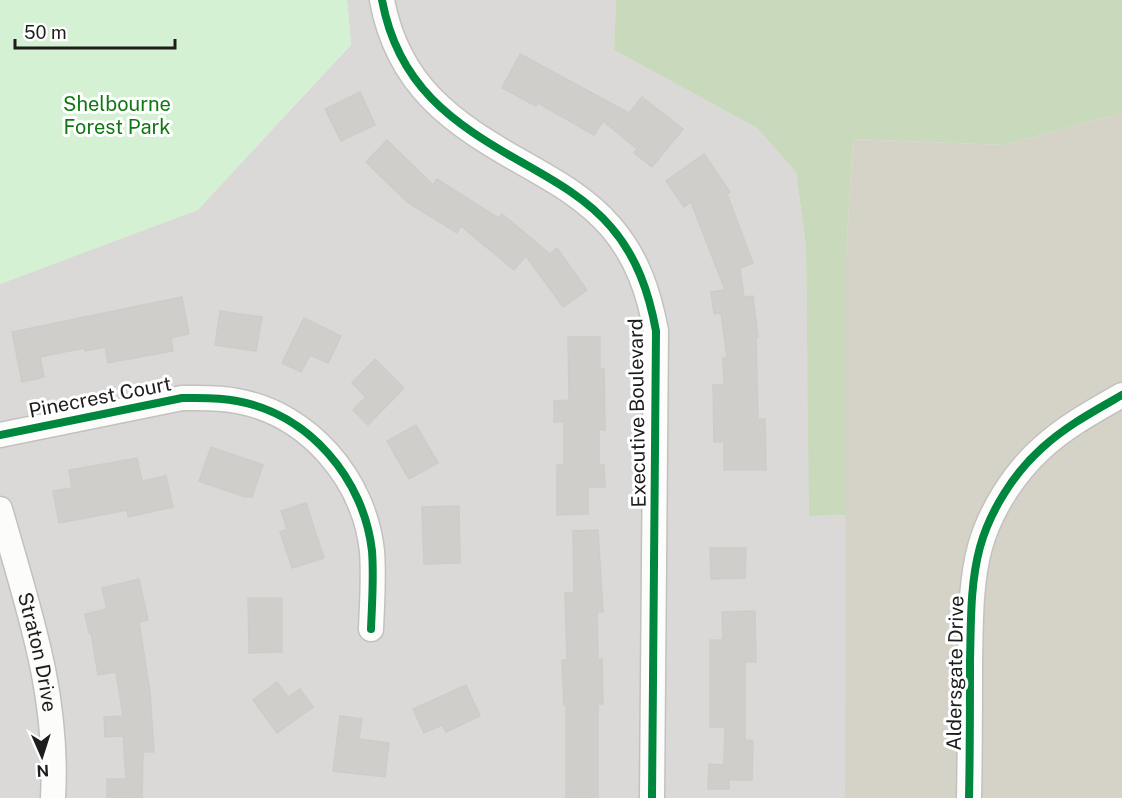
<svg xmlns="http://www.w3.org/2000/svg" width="1122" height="798" viewBox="0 0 1122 798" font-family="'Public Sans',sans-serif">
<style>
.residential{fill:#dbd9d8}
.construction{fill:#d5d3c8}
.forest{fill:#c9d9bc}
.park{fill:#d5f1d3}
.building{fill:#d0cecb;stroke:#cfcbc8;stroke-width:1.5}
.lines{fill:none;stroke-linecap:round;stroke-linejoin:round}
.minor-casing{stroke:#c3c1c0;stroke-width:27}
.minor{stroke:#fcfcfb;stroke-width:24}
.cycleway-casing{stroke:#fff;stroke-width:11}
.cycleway{stroke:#00873e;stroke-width:8}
.labels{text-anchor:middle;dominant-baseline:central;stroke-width:6;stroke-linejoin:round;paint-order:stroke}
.park-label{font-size:20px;fill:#107713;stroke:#fff}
.street-label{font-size:20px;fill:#1d1d1d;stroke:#fff}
</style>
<rect width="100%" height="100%" fill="#ece9e6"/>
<!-- residential -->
<path class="residential" d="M347 0H616L614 50 757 128 796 172 806 247 810 516 846 515 845 798H0V284L198 209 351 45Z"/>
<!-- construction -->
<path class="construction" d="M1122 113V798H845L846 256 853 139 1004 145Z"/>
<!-- forest -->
<path class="forest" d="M616 0H1122V113L1004 145 853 139 846 256V515L809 516 806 247 796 172 757 128 614 50Z"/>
<!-- park -->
<path class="park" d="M0 0H347L351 44 198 210 0 284Z"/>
<!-- building -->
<g class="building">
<path d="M520 54 629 113 642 97 683 129 652 167 634 153 637 149 603 121 594 135 538 103 536 106 502 88Z"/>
<path d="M360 92 375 125 341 141 325 109Z"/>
<path d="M387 140 433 185 437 179 498 218 502 214 550 254 557 248 587 290 563 307 526 256 514 270 461 226 457 233 407 202 366 162Z"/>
<path d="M704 154 730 192 727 194 753 263 740 268 744 297 753 296 758 337H756L758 419H765L766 470H724V442H714L713 385H724L723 358H727L721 313 714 314 711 292 725 290 691 202 684 207 666 181Z"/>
<path d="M182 297 189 334 171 338 173 351 108 363 105 347 85 351 84 348 40 357 44 377 22 382 12 332Z"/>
<path d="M220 311 262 317 256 351 215 345Z"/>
<path d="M304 318 341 336 328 363 310 355 301 372 282 363Z"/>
<path d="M568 337H600V370L604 369 605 430 599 429V465H604L605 487H588V514L557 515V465H564V422H554V401L569 400Z"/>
<path d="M375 359 404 388 368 425 353 410 366 397 352 383Z"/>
<path d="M416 425 438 463 409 479 387 441Z"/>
<path d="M211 447 263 465 252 497H245L199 481Z"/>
<path d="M137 458 142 481 166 476 173 507 128 517 127 510 59 523 53 491 72 488 69 470Z"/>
<path d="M306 503 324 558 292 568 280 532 287 529 281 511Z"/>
<path d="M459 506 460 563 424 564 422 507Z"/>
<path d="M598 530 603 612H597L598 659H602L603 704H598V798H566V705H564L562 660H567L565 593H574L573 531Z"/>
<path d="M710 548H746L745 578 711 579Z"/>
<path d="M139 579 148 620 139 622 150 692 154 752H143L142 798H107V779H126L123 736 105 737 104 717 123 716 116 672 98 675 91 633H89L85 614 107 609 102 588Z"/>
<path d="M248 598H282V652L249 653Z"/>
<path d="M755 611 756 662H745V740L753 741 752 780H729V789H708L709 764 724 765 725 727H710V640H723L722 612Z"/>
<path d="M277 682 288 697 300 689 313 707 277 733 253 700Z"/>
<path d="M466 685 480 716 446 732 442 725 424 733 413 709Z"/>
<path d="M340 716 362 719 359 739 389 743 385 777 333 771Z"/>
</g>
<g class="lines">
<defs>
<g id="minor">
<path d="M382 0C398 86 452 123 523 163 555 181 587 199 611 227 637 257 649 293 656 331L652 798"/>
<path d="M0 435 182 398C200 398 218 397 237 401 309 414 364 479 372 551 374 577 372 603 371 629"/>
<path id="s1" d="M0 509C28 608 59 694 53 798"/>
<path d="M969 798C970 752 970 707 970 661 971 623 970 584 980 547 990 511 1014 473 1042 448 1066 426 1094 411 1122 395"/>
</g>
</defs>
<!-- minor casing -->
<use href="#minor" class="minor-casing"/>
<!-- minor -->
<use href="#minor" class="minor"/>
<defs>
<g id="cycleway">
<path d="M382 0C398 86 452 123 523 163 555 181 587 199 611 227 637 257 649 293 656 331L652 798"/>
<path d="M0 435 182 398C200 398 218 397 237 401 309 414 364 479 372 551 374 577 372 603 371 629"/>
<path d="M969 798C970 752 970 707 970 661 971 623 970 584 980 547 990 511 1014 473 1042 448 1066 426 1094 411 1122 395"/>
</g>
</defs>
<!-- cycleway casing -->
<use href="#cycleway" class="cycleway-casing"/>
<!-- cycleway -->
<use href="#cycleway" class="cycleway"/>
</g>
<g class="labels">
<!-- park labels -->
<g class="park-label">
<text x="117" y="104">Shelbourne<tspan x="117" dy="23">Forest Park</tspan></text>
</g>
<!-- street labels -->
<g class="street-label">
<text transform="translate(100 397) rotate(-11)">Pinecrest Court</text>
<text transform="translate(637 413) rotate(-91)">Executive Boulevard</text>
<text stroke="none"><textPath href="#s1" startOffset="148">Straton Drive</textPath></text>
<text transform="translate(955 673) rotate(-89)">Aldersgate Drive</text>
</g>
</g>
<!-- north arrow -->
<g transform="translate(42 756) rotate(177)" stroke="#ffffff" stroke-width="4.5" paint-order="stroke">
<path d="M0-4.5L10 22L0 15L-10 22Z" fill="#1d1d1d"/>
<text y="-9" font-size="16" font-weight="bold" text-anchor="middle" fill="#1d1d1d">N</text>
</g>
<!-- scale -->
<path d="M15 39v9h160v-9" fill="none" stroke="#1d1d1d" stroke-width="3"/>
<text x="24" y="39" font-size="18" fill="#1d1d1d" stroke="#ffffff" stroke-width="4.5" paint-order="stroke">50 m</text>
</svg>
